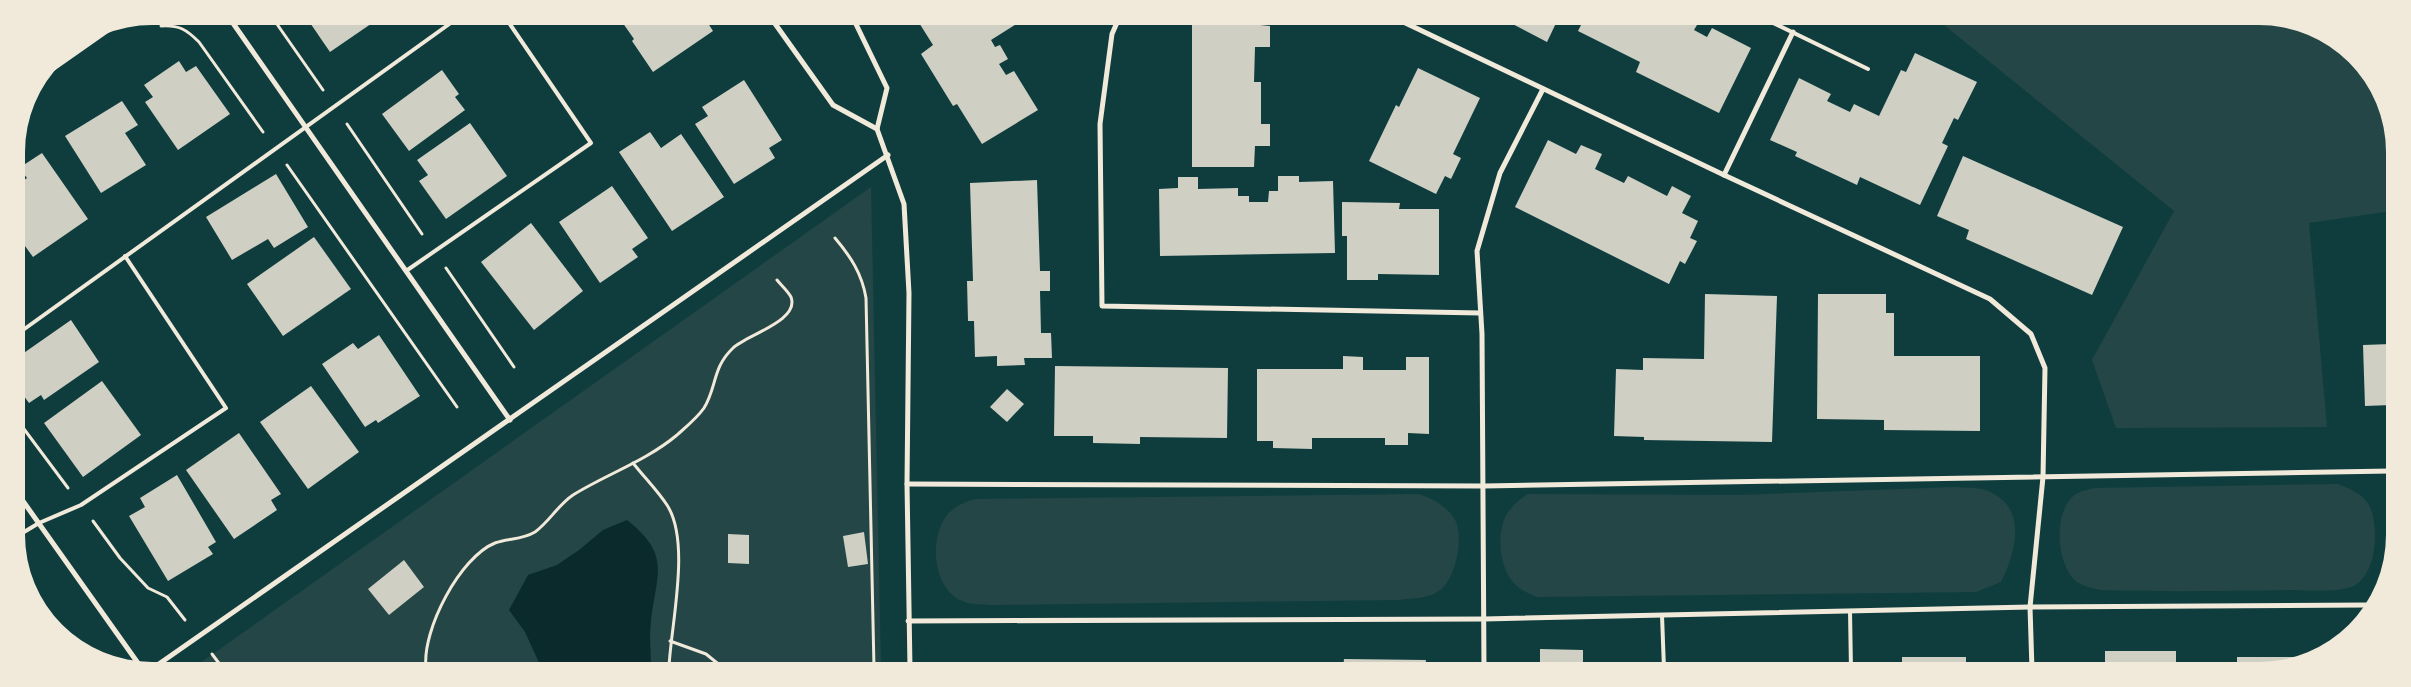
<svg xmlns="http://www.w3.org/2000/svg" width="2411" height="687" viewBox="0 0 2411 687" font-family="Jost,sans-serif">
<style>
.green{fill:#244646}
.water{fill:#0a2a2b}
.building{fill:#cfcfc3}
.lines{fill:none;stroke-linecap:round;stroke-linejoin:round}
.path{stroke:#f1e9da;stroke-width:3}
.service{stroke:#f1e9da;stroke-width:4}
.minor{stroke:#f1e9da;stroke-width:5}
.tertiary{stroke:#f1e9da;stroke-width:9}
</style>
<rect width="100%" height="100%" fill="#0f3d3e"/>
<!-- green -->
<g class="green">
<path d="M1933 20 2294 21 2355 56 2392 126V211L2309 223 2327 427 2116 428 2092 360 2174 211 1944 25Z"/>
<path d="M871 187 881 668 196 666Z"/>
<path d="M2338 484C2350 489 2363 494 2369 505 2380 526 2377 578 2351 587 2334 593 2308 590 2290 590 2227 591 2163 592 2100 590 2093 588 2083 586 2077 582 2056 566 2052 510 2076 494 2081 491 2089 489 2095 488Z"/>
<path d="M1955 487C1964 488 1976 487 1985 490 2029 505 2016 552 2001 582L1976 592 1537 597C1531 594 1522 591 1517 586 1501 573 1497 542 1503 523 1506 511 1517 501 1528 494L1739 495Z"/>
<path d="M1419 494C1433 499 1445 505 1454 518 1465 534 1456 579 1440 590 1429 599 1413 598 1399 600L990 605C981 604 968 605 960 600 934 587 929 542 945 518 952 507 964 502 976 499Z"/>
</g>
<!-- water -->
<path class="water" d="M627 520C671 555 657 573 651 621 649 636 651 652 651 667H541L525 632 509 610 528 575 557 565 579 550 603 530Z"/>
<!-- building -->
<g class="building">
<path d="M306 17H381L330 52Z"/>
<path d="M622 17H704L713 31 653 72 632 41 634 39 620 19Z"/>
<path d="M916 18H1026L991 40 995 47 1000 45 1008 59 999 64 1006 75 1014 71 1038 110 982 144 957 104 953 106 921 54 933 45Z"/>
<path d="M1192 18 1260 19V25L1270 26V47H1255L1254 82H1261V124H1270V146H1255L1254 167H1192Z"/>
<path d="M1503 19H1558L1547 42Z"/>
<path d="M1584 19H1673L1681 24 1683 20H1686L1697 25 1694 30 1707 37 1712 28 1751 48 1719 113 1636 72 1640 62 1578 31Z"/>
<path d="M1915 53 1977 82 1958 120 1954 118 1942 143 1948 146 1920 205 1860 177 1857 185 1795 156 1797 152 1770 140 1799 78 1831 94 1827 101 1850 112 1854 104 1879 116 1901 70 1906 72Z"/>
<path d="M179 61 186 72 196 66 230 114 178 150 145 102 153 97 144 85Z"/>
<path d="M1418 68 1480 98 1453 154 1461 158 1451 179 1445 176 1436 194 1369 161 1396 105 1399 107Z"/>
<path d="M442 70 459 94 455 97 465 110 409 151 382 114Z"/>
<path d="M744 80 782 140 769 148 775 158 734 184 695 124 708 116 702 107Z"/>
<path d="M122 101 138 125 125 133 146 165 101 193 65 136Z"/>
<path d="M470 123 507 176 446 219 419 181 428 175 417 160Z"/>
<path d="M650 132 661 148 681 134 724 197 672 231 619 152Z"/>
<path d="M1548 140 1576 154 1581 145 1602 154 1595 169 1624 183 1628 176 1667 196 1672 186 1691 196 1682 213 1698 221 1690 238 1697 241 1685 264 1680 261 1669 284 1515 207Z"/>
<path d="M42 153 88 219 33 257 17 235V185L27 178 19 168Z"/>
<path d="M1963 156 2123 227 2092 295 1966 239 1969 230 1937 216Z"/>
<path d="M276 174 308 227 274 248 268 239 232 260 206 217Z"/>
<path d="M1278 176H1299V182L1333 181 1335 253 1160 256 1159 189 1178 188V177H1198V189L1238 188V196H1249V202H1268L1269 191H1278Z"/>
<path d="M1037 180 1040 271H1050V291H1040L1041 333H1051L1052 358H1024L1025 365 997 366V356L975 357 974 321H968L967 281H973L970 183Z"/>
<path d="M612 186 648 238 632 249 638 257 600 283 559 222Z"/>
<path d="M1342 202 1400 203 1399 209H1439V275L1378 274V280H1347V236H1342Z"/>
<path d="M531 223 583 291 534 330 481 262Z"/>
<path d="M314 237 351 289 283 336 247 284Z"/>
<path d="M1705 294 1777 296 1772 442 1644 440V437L1614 436 1616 369 1643 370V358L1704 359Z"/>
<path d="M1818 294H1886V313H1894V356H1980V431L1884 430V420L1817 419Z"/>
<path d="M71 320 99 362 44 400 41 395 29 403 18 388V357Z"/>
<path d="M379 335 420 396 378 423 376 420 365 427 322 364 353 343 358 349Z"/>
<path d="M2391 344V405L2365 406 2363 345Z"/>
<path d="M1343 356 1363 357V370H1406V357H1429V434L1408 433V445H1385V438H1312V449L1273 448V441H1257V369H1343Z"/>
<path d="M1055 366 1228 368 1227 438 1140 437V444L1093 443V436H1054Z"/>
<path d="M102 381 141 435 83 477 44 423Z"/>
<path d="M311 386 359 452 308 489 260 422Z"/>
<path d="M1007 389 1024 404 1007 422 990 407Z"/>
<path d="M239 433 281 494 271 500 277 510 234 539 186 470Z"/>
<path d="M177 475 216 542 208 547 213 554 168 581 129 516 145 507 140 498Z"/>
<path d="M864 532 868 564 848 567 843 536Z"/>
<path d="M728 534 749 535V564L728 563Z"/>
<path d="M404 560 424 587 389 615 368 589Z"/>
<path d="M1540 649 1583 650V662L1616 663V669H1540Z"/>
<rect x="2105" y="651" width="71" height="19"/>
<rect x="1902" y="657" width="64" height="13"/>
<path d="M2237 657H2298V663L2267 670H2237Z"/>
<path d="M1344 659 1426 660 1425 669H1343Z"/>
<rect x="1214" y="664" width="63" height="4"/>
<path d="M1756 664V669H1713V665Z"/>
<path d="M1831 666V670H1786V668Z"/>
</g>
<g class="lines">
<!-- path -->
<g class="path">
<path d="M272 17 323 90"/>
<path d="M161 26C179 25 186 29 199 42L263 132"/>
<path d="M347 124 422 234"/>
<path d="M287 165 457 407"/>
<path d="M835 238C851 257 862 274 866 298L874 668"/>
<path d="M446 268 514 367"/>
<path d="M18 421 68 488"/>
<path d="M633 463C644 477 657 490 667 505 691 542 671 624 669 667"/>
<path d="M93 521 120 558 148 588 167 597 185 620"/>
<path d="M670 641 706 654 722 667"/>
<path d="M212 654 221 666"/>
<path d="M426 667C422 630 460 557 495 543 508 538 522 540 535 532 549 522 558 505 573 495 607 474 646 461 677 435 686 427 697 418 704 408 717 387 712 368 733 348 746 335 800 321 791 297 788 291 781 285 777 280"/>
</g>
<!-- service -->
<g class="service">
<path d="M1767 20 1868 69"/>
<path d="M406 271 591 143 505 17"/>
<path d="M23 330 459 17"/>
<path d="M19 535 39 523 81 505 226 408 125 256"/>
<path d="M1850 611 1851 670"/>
<path d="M1662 615 1664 669"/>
</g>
<!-- minor -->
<g class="minor">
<path d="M228 16 510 420"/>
<path d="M771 18 833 105 877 129"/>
<path d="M853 18 887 88 877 129 904 204 909 293 907 484 910 668"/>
<path d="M1119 18 1112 34 1100 124 1102 306 1480 313"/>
<path d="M1397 19 1724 175 1990 299 2031 334 2045 368 2043 477 2030 607 2032 670"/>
<path d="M1724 175 1793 32"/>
<path d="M907 484 1484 486 2391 471"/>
<path d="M18 494 140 666"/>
<path d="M908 621 1484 619 2030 607 2368 605"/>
<path d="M156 666 888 155"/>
<path d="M1484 669 1482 334 1477 251 1500 173 1543 89"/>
</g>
<!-- tertiary -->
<path class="tertiary" d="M46 71 113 24"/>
</g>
<!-- crop -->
<path d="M0 0H2411V687H0ZM152 25H2259A127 127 0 0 1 2386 152V535A127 127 0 0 1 2259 662H152A127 127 0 0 1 25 535V152A127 127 0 0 1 152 25Z" fill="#f1e9da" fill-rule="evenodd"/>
</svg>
